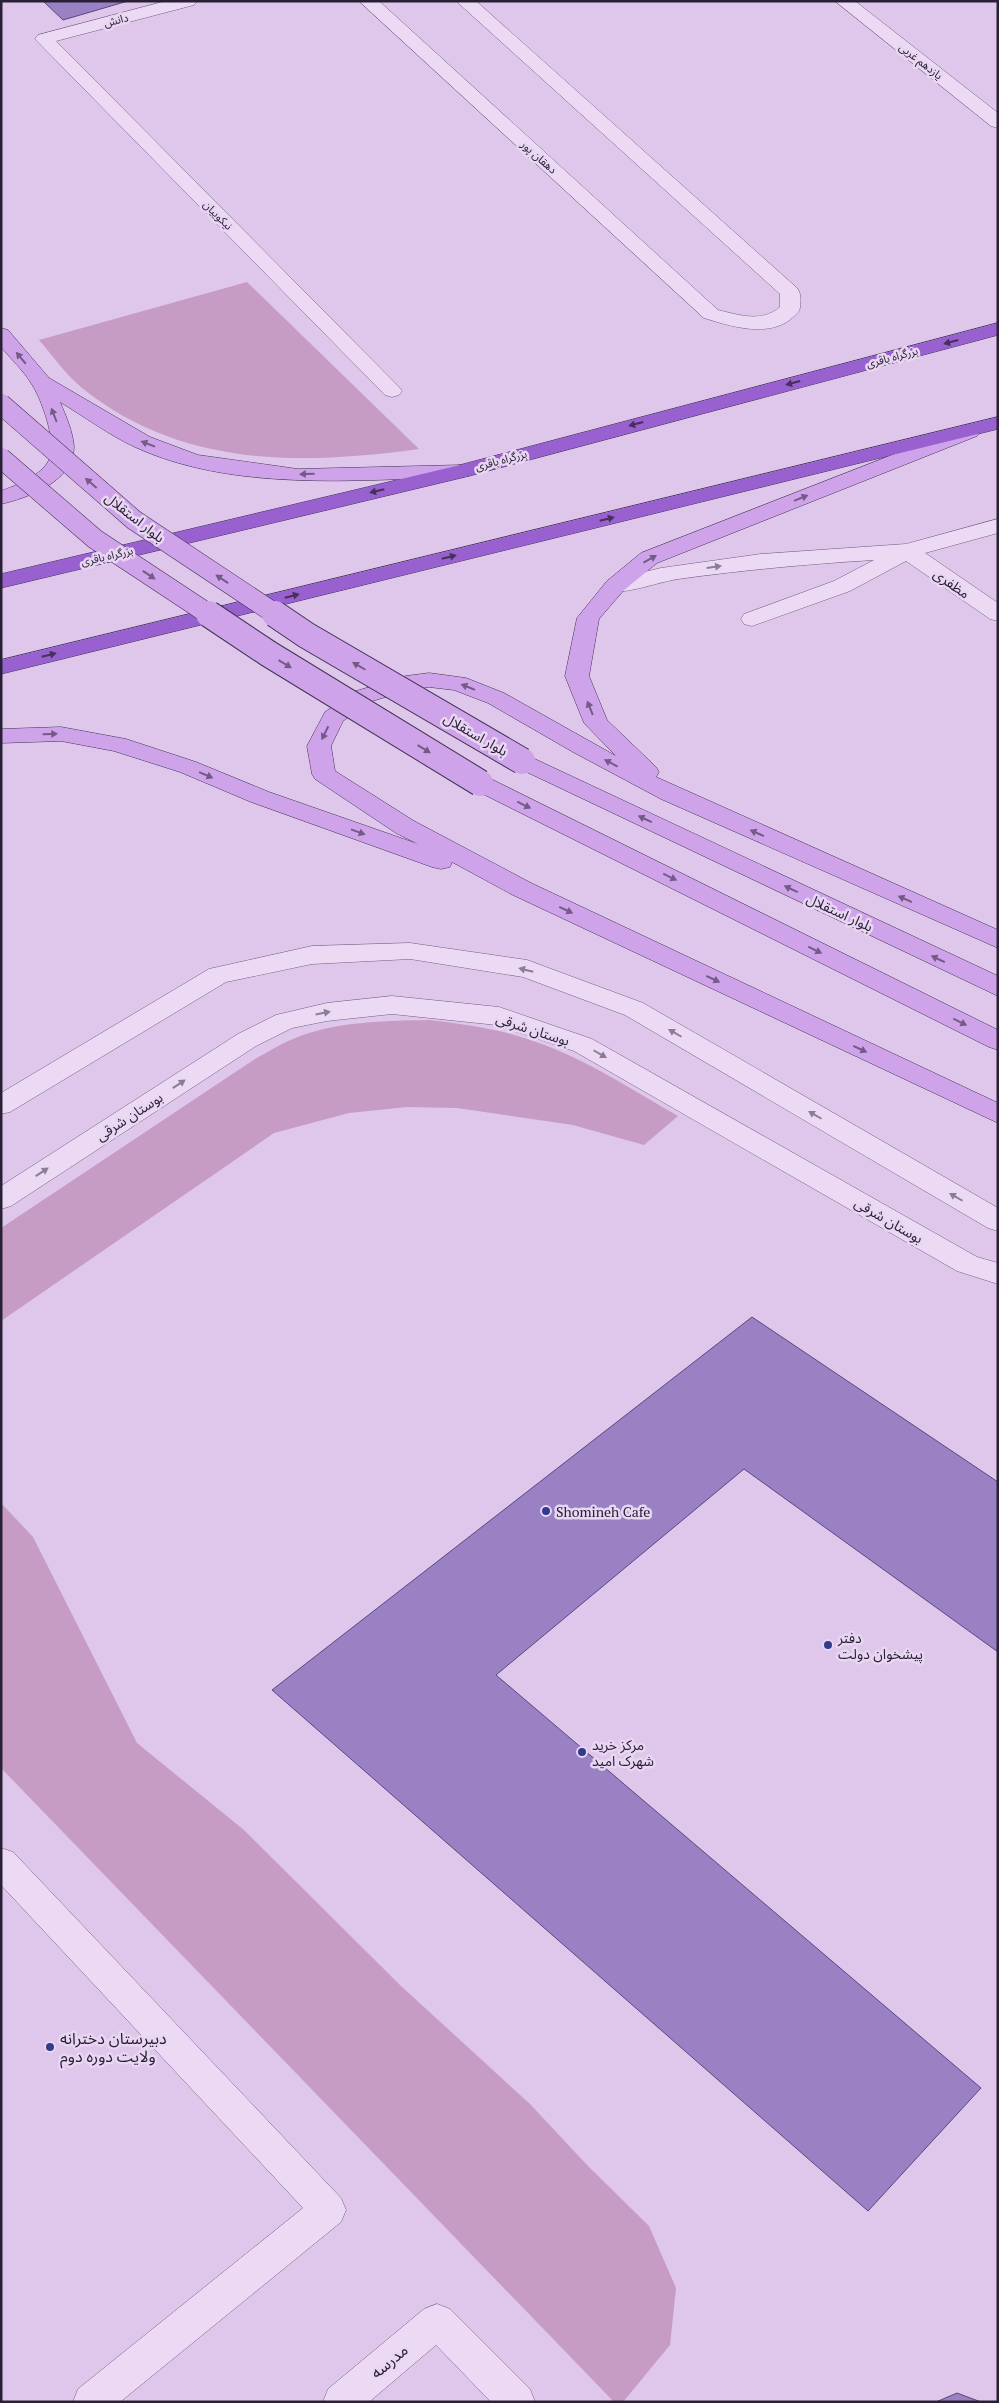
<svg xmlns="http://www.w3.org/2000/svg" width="999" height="2403" viewBox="0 0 999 2403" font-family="'PT Serif','Noto Sans Arabic',serif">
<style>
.green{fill:#c79cc4}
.building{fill:#9981c4;stroke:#5a4781}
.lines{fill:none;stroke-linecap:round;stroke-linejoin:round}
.lane-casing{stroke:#705e84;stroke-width:1}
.street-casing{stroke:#705e84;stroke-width:1}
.primary-casing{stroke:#3f3252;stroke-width:1}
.highway-casing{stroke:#3f3252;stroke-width:1}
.lane{fill:#ecdaf5;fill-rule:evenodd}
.street{fill:#ecdaf5;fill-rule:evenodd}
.primary{fill:#cfa3e9;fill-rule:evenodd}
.highway{fill:#9961d0;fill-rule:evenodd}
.primary-bridge-far1-casing{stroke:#3f3252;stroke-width:21;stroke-linecap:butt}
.primary-bridge-casing{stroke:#3f3252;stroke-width:28;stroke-linecap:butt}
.primary-bridge-far1{stroke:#cfa3e9;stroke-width:20}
.primary-bridge{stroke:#cfa3e9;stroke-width:26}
.oneway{fill:#46305c}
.oneway2{fill:#745b87}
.oneway3{fill:#8b7d96}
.poi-dot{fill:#343a8d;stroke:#e8d6f2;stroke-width:2}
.labels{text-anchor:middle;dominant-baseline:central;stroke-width:5;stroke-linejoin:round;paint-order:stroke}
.far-street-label{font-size:11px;fill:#2a2036;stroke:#e8d6f2}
.street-label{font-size:14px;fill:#2a2036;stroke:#e8d6f2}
.poi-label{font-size:14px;fill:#2a2036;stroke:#e8d6f2;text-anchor:start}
.near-poi-label{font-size:16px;fill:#2a2036;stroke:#e8d6f2;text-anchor:start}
.near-street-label{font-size:16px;fill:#2a2036;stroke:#e8d6f2}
</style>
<rect width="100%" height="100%" fill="#dec7ea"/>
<!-- green -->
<g class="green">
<path d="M247 282 419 449C300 465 182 468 82 388 66 375 53 356 39 340Z"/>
<path d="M430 1020C461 1024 494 1028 524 1038 578 1054 629 1088 678 1116L644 1145 573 1125 457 1108 407 1107 349 1113 274 1133 1 1321V1228L255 1059C268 1052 280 1044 293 1039 335 1021 385 1021 430 1020Z"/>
<path d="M1 1503 33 1537 137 1743 244 1830 401 1986 530 2104 587 2165 649 2226 676 2288 670 2345 623 2402H614L1 1768Z"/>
</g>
<!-- building -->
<g class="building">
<path d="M43 1H128L63 20Z"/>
<path d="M752 1317 998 1482V1652L744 1469 496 1675 981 2088 868 2211 272 1690Z"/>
<path d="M957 2393 981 2402H936Z"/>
</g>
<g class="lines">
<defs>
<g id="lane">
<path d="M410 943 527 960 643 1003 998 1208V1231L988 1228 625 1015 523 977 410 959 312 964 226 982 10 1112 1 1114V1093L209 969 312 946Z"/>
<path d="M392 996 499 1007 592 1039 977 1257 998 1263V1284L957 1271 574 1051 497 1025 392 1014 327 1021 292 1028 256 1046 11 1206 1 1209V1186L238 1034 276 1015 327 1003Z"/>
</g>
<g id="street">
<path d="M166 1H197L194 5 56 41 399 387 402 391 399 395 392 397 385 395 35 39 38 35Z"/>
<path d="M359 1H379L718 310C739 315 762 323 780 307V294L456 1H476L797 288C801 293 801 300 800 307 800 312 795 315 791 319 767 338 730 326 704 318Z"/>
<path d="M835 1H855L998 113V128L991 126Z"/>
<path d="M998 519V533L925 553 998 603V621L990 619 906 561 850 591 752 626 744 624 741 619 744 614 834 581 874 560C808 564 744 570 678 579 658 582 625 595 607 591L604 586 607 581 661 568 761 554 906 544Z"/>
<path d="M1 1848 13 1852 341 2198 346 2210 341 2222 120 2402H73L78 2389 303 2208 1 1885Z"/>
<path d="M437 2304 450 2309 530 2389 535 2402H491L436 2345 369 2402H323L328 2389 424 2309Z"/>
</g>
<g id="primary">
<path d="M1 328 8 330 49 378 150 437 198 455 298 469 461 465 469 466 472 471 469 476 461 477C356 480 233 492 135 447 109 435 85 417 60 402 66 416 73 432 74 447 74 481 28 498 1 504V491C17 485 41 476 49 460 58 444 41 397 31 383 23 370 11 359 1 347Z"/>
<path d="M969 425 977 426 980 431 977 436 657 563 623 591 599 619 589 676 607 720 656 767 659 772 656 777 998 930V948L661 799 573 752 488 703 454 690 429 687 409 690 369 702 343 721 331 746 335 771 414 821 531 883 998 1103V1123L513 895 452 862 450 867 441 869 432 867 251 802 180 772 114 751 61 741 1 743V729L61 727 126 739 196 762 269 792 418 844 396 833 315 779 312 774 307 746 325 712 353 692 406 676 429 673 466 678 504 693 616 756 584 723 565 676 577 618 607 581 641 553Z"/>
<path d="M522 753 998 976V996L514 766 510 761 514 756Z"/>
<path d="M480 775 489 778 998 1030V1050L989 1047 471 788 468 783 471 778Z"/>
</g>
<g id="highway">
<path d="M998 323V335L469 476 1 588V574L456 466Z"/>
<path d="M998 417V429L1 674V660Z"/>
</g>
</defs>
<!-- lane casing -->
<use href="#lane" class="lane-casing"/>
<!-- street casing -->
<use href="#street" class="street-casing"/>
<!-- primary casing -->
<use href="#primary" class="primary-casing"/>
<!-- highway casing -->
<use href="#highway" class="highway-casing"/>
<!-- lane -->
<use href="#lane" class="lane"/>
<!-- street -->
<use href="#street" class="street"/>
<!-- primary -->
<use href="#primary" class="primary"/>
<!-- highway -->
<use href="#highway" class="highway"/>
<defs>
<g id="primary-bridge-far1">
<path d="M1 404 134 520 277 615"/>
<path d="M1 458 95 539 210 615"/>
</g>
<g id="primary-bridge">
<path d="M209 614 269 654 480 783"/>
<path d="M275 614 306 635 522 761"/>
</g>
</defs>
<!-- primary-bridge-far1 casing -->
<use href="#primary-bridge-far1" class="primary-bridge-far1-casing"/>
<!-- primary-bridge casing -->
<use href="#primary-bridge" class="primary-bridge-casing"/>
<!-- primary-bridge-far1 -->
<use href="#primary-bridge-far1" class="primary-bridge-far1"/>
<!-- primary-bridge -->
<use href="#primary-bridge" class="primary-bridge"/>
</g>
<!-- one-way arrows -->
<defs><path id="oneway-solid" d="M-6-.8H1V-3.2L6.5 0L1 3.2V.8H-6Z" transform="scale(1.25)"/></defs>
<g class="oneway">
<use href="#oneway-solid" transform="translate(951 342) rotate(165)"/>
<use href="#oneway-solid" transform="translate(793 383) rotate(165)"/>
<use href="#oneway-solid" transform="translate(636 424) rotate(165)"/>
<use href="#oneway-solid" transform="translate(377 491) rotate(167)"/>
<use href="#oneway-solid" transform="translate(607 519) rotate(-14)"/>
<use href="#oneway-solid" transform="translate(449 557) rotate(-14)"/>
<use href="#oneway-solid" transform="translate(292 596) rotate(-14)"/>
<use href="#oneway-solid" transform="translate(49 655) rotate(-14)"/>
</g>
<g class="oneway2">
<use href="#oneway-solid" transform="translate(21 358) rotate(-130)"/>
<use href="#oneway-solid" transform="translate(54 415) rotate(-111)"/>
<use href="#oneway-solid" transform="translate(148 444) rotate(-159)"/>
<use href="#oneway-solid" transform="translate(307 474) rotate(179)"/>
<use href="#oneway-solid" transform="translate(91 483) rotate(-139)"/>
<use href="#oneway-solid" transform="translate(801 498) rotate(-22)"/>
<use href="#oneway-solid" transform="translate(650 559) rotate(-29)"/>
<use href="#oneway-solid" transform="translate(149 575) rotate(34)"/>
<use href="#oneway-solid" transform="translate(222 579) rotate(-146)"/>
<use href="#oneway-solid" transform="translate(285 664) rotate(31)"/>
<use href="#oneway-solid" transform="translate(359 666) rotate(-150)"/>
<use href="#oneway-solid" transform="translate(468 687) rotate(-158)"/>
<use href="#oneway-solid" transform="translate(590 708) rotate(-112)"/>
<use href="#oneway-solid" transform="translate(325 733) rotate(116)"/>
<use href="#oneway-solid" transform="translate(50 734) rotate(-1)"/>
<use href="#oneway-solid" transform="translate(424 749) rotate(31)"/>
<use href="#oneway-solid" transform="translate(611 763) rotate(-152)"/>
<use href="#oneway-solid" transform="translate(206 775) rotate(23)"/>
<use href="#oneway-solid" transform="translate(524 805) rotate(26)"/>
<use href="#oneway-solid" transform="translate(645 819) rotate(-155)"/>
<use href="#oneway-solid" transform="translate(358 832) rotate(20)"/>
<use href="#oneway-solid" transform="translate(757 833) rotate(-156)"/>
<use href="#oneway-solid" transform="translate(670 877) rotate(26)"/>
<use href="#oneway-solid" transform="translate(791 889) rotate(-155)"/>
<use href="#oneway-solid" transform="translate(905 899) rotate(-156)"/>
<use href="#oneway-solid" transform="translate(566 910) rotate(25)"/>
<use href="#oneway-solid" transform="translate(815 950) rotate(26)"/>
<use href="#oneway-solid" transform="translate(938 959) rotate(-155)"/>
<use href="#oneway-solid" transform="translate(713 979) rotate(25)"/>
<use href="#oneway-solid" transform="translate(960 1022) rotate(26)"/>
<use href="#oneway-solid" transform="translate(860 1049) rotate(25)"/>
</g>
<g class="oneway3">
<use href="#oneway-solid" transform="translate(714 567) rotate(-8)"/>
<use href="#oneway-solid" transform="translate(526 970) rotate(-166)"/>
<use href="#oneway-solid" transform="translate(323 1013) rotate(-11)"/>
<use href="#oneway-solid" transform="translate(675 1033) rotate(-150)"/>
<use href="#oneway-solid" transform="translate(600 1054) rotate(30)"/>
<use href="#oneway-solid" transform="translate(179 1084) rotate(-33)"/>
<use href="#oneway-solid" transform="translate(815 1115) rotate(-150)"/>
<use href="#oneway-solid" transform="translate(42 1172) rotate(-33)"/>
<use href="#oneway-solid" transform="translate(956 1197) rotate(-150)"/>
</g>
<!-- markers -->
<g class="poi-dot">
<circle cx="546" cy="1511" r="5"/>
<circle cx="828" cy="1645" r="5"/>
<circle cx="582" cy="1752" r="5"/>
<circle cx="50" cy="2047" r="5"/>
</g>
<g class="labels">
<!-- far-street labels -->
<g class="far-street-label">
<text transform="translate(116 20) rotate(-14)">دانش</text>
<text transform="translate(921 61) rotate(38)">یازدهم غربی</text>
<text transform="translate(539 157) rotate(42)">دهقان پور</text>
<text transform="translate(218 215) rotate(45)">نیکوییان</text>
<text transform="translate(892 357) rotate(-15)">بزرگراه باقری</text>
<text transform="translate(501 460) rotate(-15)">بزرگراه باقری</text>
<text transform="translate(107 556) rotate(-13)">بزرگراه باقری</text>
</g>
<!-- street labels -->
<g class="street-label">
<text transform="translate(135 517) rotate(38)">بلوار استقلال</text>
<text transform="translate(952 583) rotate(35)">مظفری</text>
<text transform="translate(476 734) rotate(30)">بلوار استقلال</text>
<text transform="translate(840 912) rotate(25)">بلوار استقلال</text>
<text transform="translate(533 1029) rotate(18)">بوستان شرقی</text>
<text transform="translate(129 1116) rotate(-33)">بوستان شرقی</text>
<text transform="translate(889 1220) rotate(30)">بوستان شرقی</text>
</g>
<!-- poi labels -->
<g class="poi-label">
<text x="556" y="1511">Shomineh Cafe</text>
<text x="838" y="1637">دفتر<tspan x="838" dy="16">پیشخوان دولت</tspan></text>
<text x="592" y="1744">مرکز خرید<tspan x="592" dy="16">شهرک امید</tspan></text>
</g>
<!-- near-poi labels -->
<g class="near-poi-label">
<text x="60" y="2038">دبیرستان دخترانه<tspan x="60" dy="18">ولایت دوره دوم</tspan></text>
</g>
<!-- near-street labels -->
<g class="near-street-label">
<text transform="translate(389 2361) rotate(-40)">مدرسه</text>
</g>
</g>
<!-- border -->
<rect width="999" height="2403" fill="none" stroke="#2a2036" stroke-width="5"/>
</svg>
